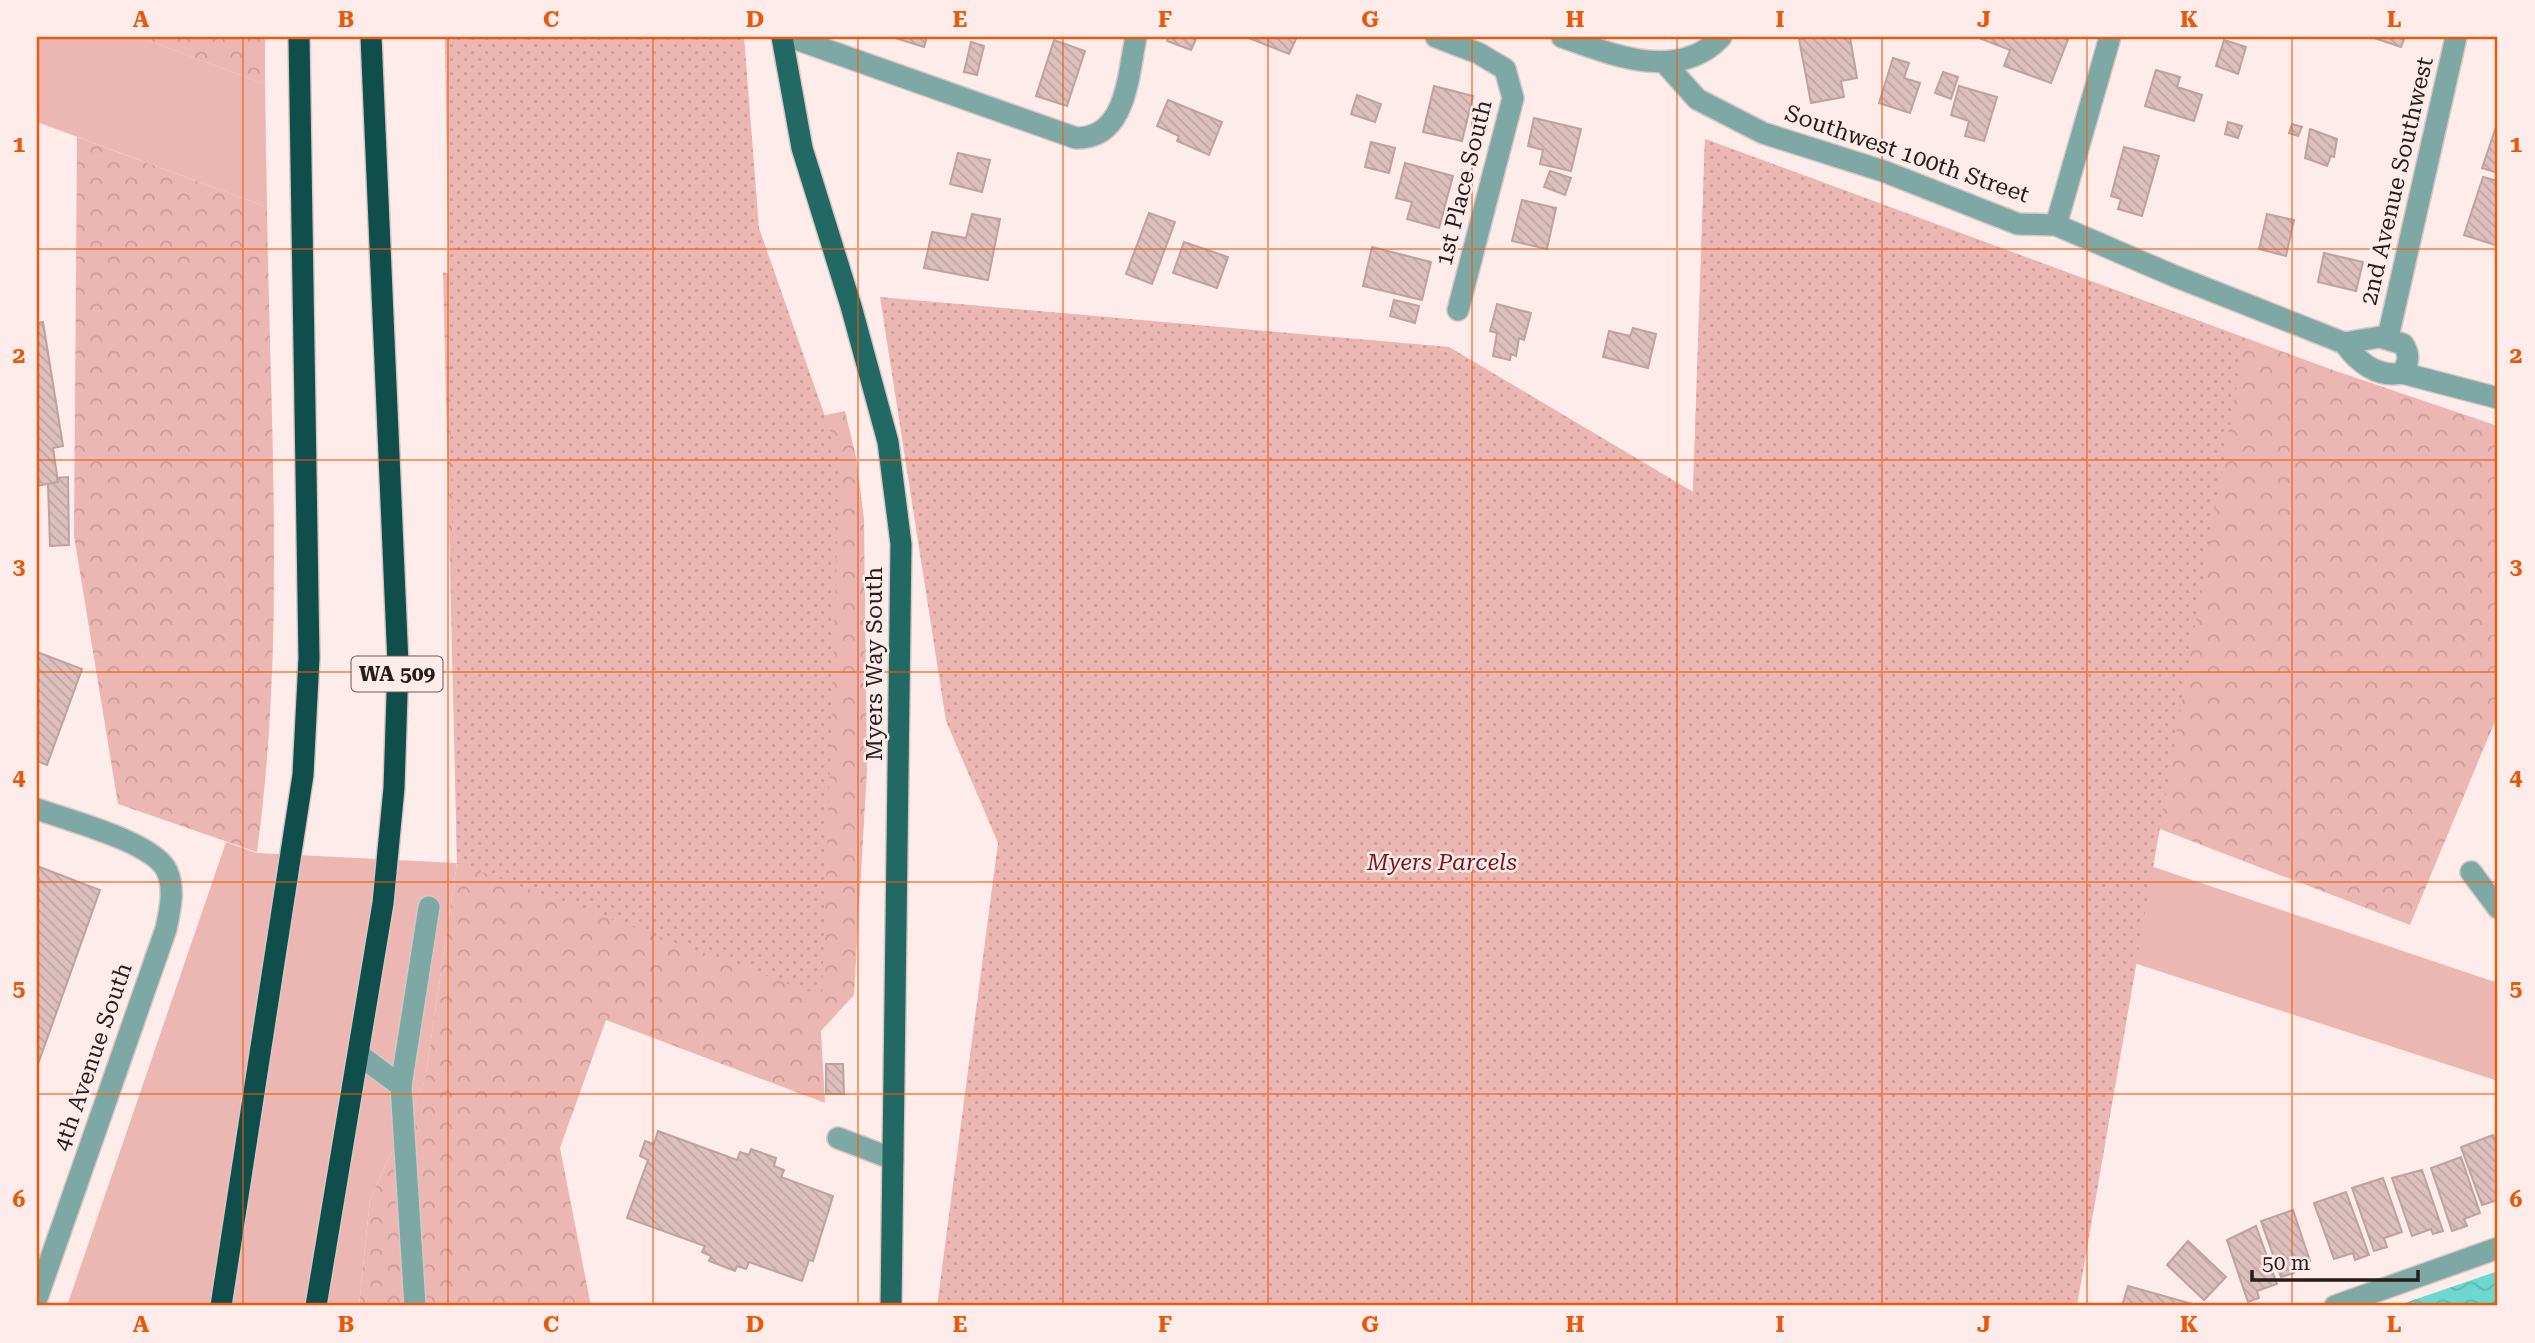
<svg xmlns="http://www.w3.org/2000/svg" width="2535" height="1343" viewBox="0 0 2535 1343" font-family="'Roboto Serif',serif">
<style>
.grass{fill:#ecb6b3}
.forest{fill:url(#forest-crowns)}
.park{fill:url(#park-dots)}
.water{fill:url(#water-waves)}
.building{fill:url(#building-back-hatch);stroke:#bea2a0;stroke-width:2}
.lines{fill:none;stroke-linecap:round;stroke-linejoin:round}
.minor-casing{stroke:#d7c7c5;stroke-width:24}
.major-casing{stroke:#d7c7c5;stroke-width:24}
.highway-casing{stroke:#d7c7c5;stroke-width:24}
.minor{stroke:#7ea8a4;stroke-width:21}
.major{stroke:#226863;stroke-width:21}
.highway{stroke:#104e4b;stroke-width:21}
.grid{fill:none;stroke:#e8590c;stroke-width:2;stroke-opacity:0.55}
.labels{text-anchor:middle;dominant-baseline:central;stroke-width:5;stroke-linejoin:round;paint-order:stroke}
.shield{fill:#feecea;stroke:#675a59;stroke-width:2}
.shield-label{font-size:21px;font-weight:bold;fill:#261c1b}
.street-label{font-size:23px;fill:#261c1b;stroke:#feecea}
.park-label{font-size:23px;font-style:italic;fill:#77161f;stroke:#feecea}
.neatline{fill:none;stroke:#e8590c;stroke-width:2.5}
.grid-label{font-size:23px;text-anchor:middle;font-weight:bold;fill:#e8590c}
</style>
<defs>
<pattern id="forest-crowns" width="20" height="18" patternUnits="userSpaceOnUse" patternTransform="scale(1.75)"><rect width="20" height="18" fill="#ecb6b3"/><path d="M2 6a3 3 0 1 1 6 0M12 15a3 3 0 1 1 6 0" fill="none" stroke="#ca9c99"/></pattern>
<pattern id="park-dots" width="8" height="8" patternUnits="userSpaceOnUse" patternTransform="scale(1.75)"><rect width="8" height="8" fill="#ecb6b3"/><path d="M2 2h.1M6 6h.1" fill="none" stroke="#ca9c99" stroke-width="1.8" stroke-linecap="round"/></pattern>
<pattern id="water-waves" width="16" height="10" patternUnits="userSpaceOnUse" patternTransform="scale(1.75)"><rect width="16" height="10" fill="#6cd8d0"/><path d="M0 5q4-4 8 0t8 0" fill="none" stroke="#5db9b2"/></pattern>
<pattern id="building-back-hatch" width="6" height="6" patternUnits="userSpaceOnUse" patternTransform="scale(1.75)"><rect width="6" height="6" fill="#ddc0be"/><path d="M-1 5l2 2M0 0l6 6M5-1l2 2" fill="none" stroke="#bea4a3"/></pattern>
</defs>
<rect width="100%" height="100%" fill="#feecea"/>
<!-- grass -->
<g class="grass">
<path d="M37 37H139L265 84 267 207 37 122Z"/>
<path d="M1634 692 2498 983V1081L1544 772Z"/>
<path d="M226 842 257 853 457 863 425 1080 370 1199 359 1306H67Z"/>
</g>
<!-- forest -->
<g class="forest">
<path d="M139 37H265V84Z"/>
<path d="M77 137 267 207C270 422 286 639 257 852L118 804 74 536Z"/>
<path d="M1705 139 2333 370 2498 426V714L2410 925 2030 779 1763 686 1449 347 1693 492Z"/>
<path d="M443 272 668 356 770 427 845 411 856 457 864 519 867 770 854 995 821 1031 825 1103 606 1020 560 1148 591 1306H359L370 1199 425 1080 457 863Z"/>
</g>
<!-- park -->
<g class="park">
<path d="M445 37H744L759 228 840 459 822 996 457 863Z"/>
<path d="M1705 139 2245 338 2077 1306H937L998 843 946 721 880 297 1449 347 1693 492Z"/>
</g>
<!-- water -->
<path class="water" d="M2498 1271V1306H2396Z"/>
<!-- building -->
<g class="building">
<path d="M892 37H927L924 47Z"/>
<path d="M1168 37H1197L1191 50 1167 41Z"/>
<path d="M1246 37H1297L1289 54Z"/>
<path d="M1809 37H1850L1857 78 1841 81 1844 97 1811 103 1799 39Z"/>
<path d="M2069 37 2051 83 2004 66 2010 50 1979 38Z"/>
<path d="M2371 37H2405L2401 47Z"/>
<path d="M1054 40 1085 51 1067 106 1036 96Z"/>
<path d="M2224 40 2246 47 2238 74 2216 66Z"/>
<path d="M971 42 984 46 977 75 964 72Z"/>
<path d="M1893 58 1909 63 1904 78 1920 83 1910 113 1879 103Z"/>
<path d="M2156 70 2180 77 2177 87 2202 95 2194 121 2145 106Z"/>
<path d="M1943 72 1958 77 1951 99 1935 93Z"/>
<path d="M1434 86 1473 96 1462 141 1423 132Z"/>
<path d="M1959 86 1997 97 1984 141 1965 136 1969 121 1951 115Z"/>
<path d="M1357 95 1381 104 1375 122 1351 114Z"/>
<path d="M1168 100 1222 122 1209 155 1177 141 1179 136 1157 126Z"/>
<path d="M1534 118 1581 129 1571 171 1540 164 1543 150 1528 146Z"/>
<path d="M2498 121V173L2482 168Z"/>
<path d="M2228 122 2242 126 2238 138 2225 134Z"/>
<path d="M2292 124 2302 127 2298 136 2289 133Z"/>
<path d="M2310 129 2337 139 2334 157 2331 156 2327 166 2305 158Z"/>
<path d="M1371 142 1395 148 1389 173 1365 167Z"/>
<path d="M2124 147 2159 156 2142 216 2118 209 2121 199 2111 196Z"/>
<path d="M958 153 990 160 982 192 950 184Z"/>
<path d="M1405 163 1453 176 1439 228 1407 219 1412 202 1396 198Z"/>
<path d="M1550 171 1571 178 1565 195 1544 187Z"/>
<path d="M2483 177 2498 181V246L2464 235Z"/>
<path d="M1522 200 1556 208 1547 249 1512 241Z"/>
<path d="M1149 213 1175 222 1152 284 1126 274Z"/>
<path d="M972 214 1000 219 988 280 924 268 932 232 966 238Z"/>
<path d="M2267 214 2294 220 2286 256 2259 249Z"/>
<path d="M1184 242 1228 257 1217 288 1173 273Z"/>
<path d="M1372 247 1431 262 1422 300 1363 286Z"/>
<path d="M2324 253 2363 262 2356 291 2318 282Z"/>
<path d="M1394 300 1419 306 1415 323 1390 316Z"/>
<path d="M1497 304 1531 313 1524 340 1519 338 1516 356 1511 354 1510 360 1493 356 1497 333 1490 331Z"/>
<path d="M43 322 63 446 53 448 58 482 37 486V323Z"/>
<path d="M1633 328 1656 334 1648 368 1603 357 1609 331 1630 336Z"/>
<path d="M68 477 69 545 50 546 48 484 58 482 57 478Z"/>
<path d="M37 652 82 669 47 765 37 761Z"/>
<path d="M37 866 100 890 37 1067Z"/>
<path d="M826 1064H843L844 1094H826Z"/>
<path d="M658 1131 737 1160 740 1152 749 1155 751 1149 776 1158 774 1166 784 1170 781 1177 833 1196 813 1261 809 1260 802 1281 749 1262 746 1269 737 1266 735 1271 709 1261 711 1256 702 1252 705 1246 627 1218 648 1160 640 1156 645 1141 654 1144Z"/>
<path d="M2493 1135 2498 1150V1200L2482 1205 2461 1147Z"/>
<path d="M2461 1157 2480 1213 2464 1219 2467 1226 2452 1231 2431 1168Z"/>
<path d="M2422 1170 2443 1231 2433 1234 2431 1229 2412 1236 2392 1178Z"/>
<path d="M2383 1178 2402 1232 2384 1238 2387 1247 2374 1251 2352 1188Z"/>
<path d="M2346 1192 2369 1255 2355 1260 2353 1253 2334 1259 2314 1203Z"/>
<path d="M2293 1210 2310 1261 2292 1267 2294 1273 2281 1277 2261 1221Z"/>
<path d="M2256 1226 2277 1284 2257 1291 2259 1298 2248 1302 2227 1240Z"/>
<path d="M2188 1241 2226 1277 2204 1300 2167 1265Z"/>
<path d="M2128 1286 2196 1305V1306H2122Z"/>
</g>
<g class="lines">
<defs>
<g id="minor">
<path d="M790 37 1076 138C1127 139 1128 74 1136 37"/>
<path d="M1436 37 1478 53 1505 69 1513 98 1458 310"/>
<path d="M1562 37C1611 54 1678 83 1721 37"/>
<path d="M1664 62 1697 99 1763 133 1883 171 2018 224 2056 225 2172 275 2344 343"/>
<path d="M2056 225 2110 37"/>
<path d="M2380 337 2403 344C2410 355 2409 362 2402 373 2377 378 2358 362 2344 343Z"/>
<path d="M2388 337 2456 37"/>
<path d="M2402 373 2498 398"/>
<path d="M37 809C67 820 154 842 167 871 175 889 170 910 166 929L37 1298"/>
<path d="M2471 872 2498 908"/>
<path d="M358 1054 401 1086 415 1306"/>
<path d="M401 1086 429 907"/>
<path d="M838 1138 893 1159"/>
<path d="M2335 1306 2498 1248"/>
</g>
<path id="major" d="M782 37 802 148 851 306 888 442 901 544 891 1306"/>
<g id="highway">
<path d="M221 1306 303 775 309 658 299 37"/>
<path d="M316 1306 383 903 394 788 398 664 371 37"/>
</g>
</defs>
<!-- minor casing -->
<use href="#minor" class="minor-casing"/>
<!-- major casing -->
<use href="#major" class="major-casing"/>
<!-- highway casing -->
<use href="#highway" class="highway-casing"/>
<!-- minor -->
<use href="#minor" class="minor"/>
<!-- major -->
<use href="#major" class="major"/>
<!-- highway -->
<use href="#highway" class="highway"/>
</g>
<!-- grid -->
<path class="grid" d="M243 37V1306M448 37V1306M653 37V1306M858 37V1306M1063 37V1306M1268 37V1306M1472 37V1306M1677 37V1306M1882 37V1306M2087 37V1306M2292 37V1306M37 249H2498M37 460H2498M37 672H2498M37 882H2498M37 1094H2498"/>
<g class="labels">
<!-- shield labels -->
<rect class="shield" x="351.5" y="656.5" width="91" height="35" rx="5"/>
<g class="shield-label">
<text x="397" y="674">WA 509</text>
</g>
<!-- street labels -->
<g class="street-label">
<text transform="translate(1907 154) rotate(19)">Southwest 100th Street</text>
<text transform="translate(2397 181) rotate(-77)">2nd Avenue Southwest</text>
<text transform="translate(1464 183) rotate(-76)">1st Place South</text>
<text transform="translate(874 664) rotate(-90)">Myers Way South</text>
<text transform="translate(93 1057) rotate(-71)">4th Avenue South</text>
</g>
<!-- park labels -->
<g class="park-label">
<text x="1442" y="862">Myers Parcels</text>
</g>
</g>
<!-- border -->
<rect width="2535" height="1343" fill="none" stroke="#feecea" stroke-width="77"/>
<!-- scale -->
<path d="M2252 1270v10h166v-10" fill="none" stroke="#261c1b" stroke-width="3.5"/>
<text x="2262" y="1270" font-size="21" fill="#261c1b" stroke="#feecea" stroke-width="5" paint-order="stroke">50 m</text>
<rect x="38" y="38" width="2458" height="1266" class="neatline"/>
<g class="grid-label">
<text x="141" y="27">A</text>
<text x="346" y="27">B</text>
<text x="551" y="27">C</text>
<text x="755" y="27">D</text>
<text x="960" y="27">E</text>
<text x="1165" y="27">F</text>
<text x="1370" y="27">G</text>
<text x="1575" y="27">H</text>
<text x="1780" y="27">I</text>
<text x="1984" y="27">J</text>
<text x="2189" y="27">K</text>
<text x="2394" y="27">L</text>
<text x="19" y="152">1</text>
<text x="2516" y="152">1</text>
<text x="19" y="363">2</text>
<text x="2516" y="363">2</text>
<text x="19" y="574">3</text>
<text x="2516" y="574">3</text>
<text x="19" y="785">4</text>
<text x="2516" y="785">4</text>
<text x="19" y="996">5</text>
<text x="2516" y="996">5</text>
<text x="19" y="1207">6</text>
<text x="2516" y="1207">6</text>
<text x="141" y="1332">A</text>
<text x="346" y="1332">B</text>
<text x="551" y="1332">C</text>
<text x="755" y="1332">D</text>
<text x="960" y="1332">E</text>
<text x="1165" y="1332">F</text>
<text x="1370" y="1332">G</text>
<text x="1575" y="1332">H</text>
<text x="1780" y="1332">I</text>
<text x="1984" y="1332">J</text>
<text x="2189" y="1332">K</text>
<text x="2394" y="1332">L</text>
</g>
</svg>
